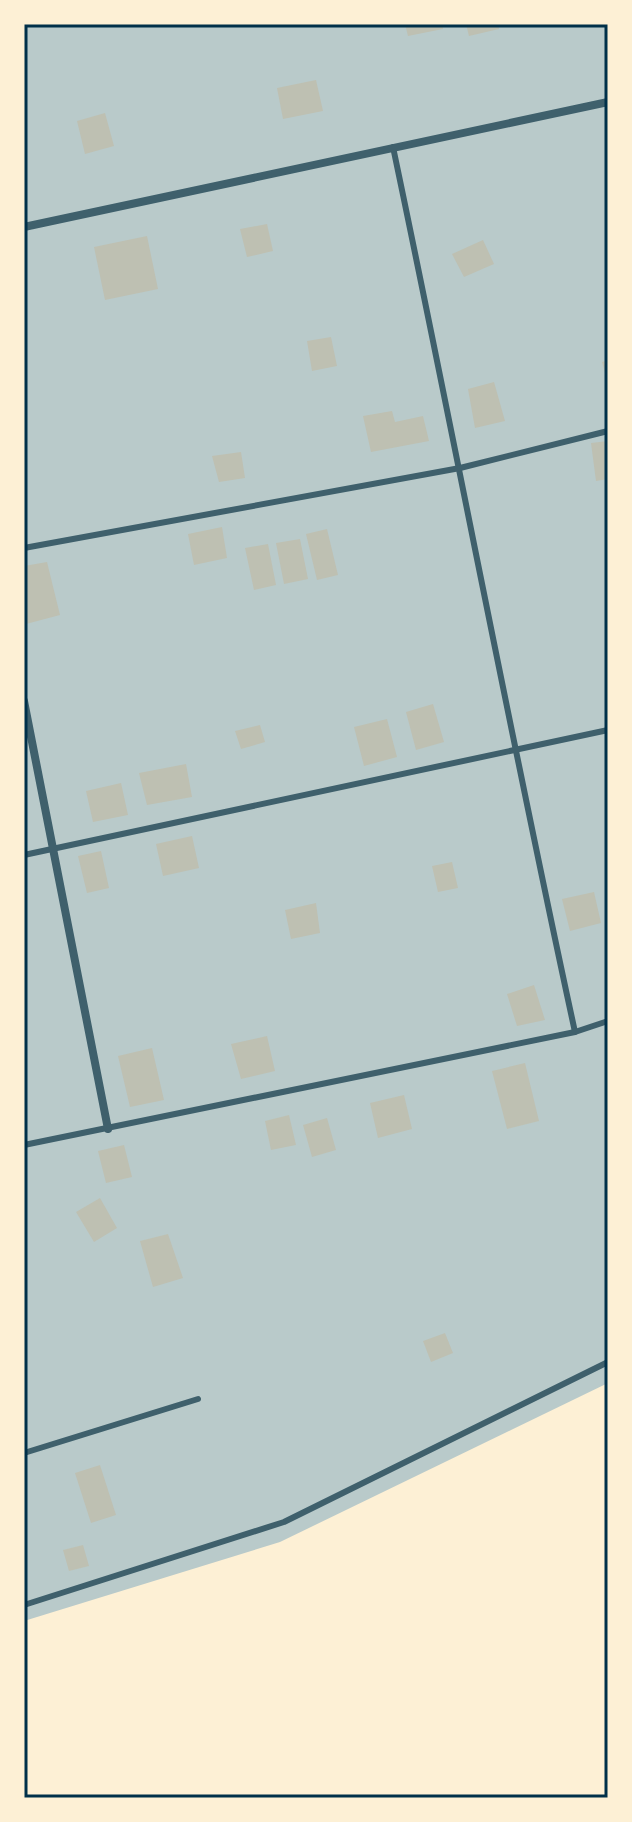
<svg xmlns="http://www.w3.org/2000/svg" width="632" height="1822" viewBox="0 0 632 1822" font-family="'Open Sans',sans-serif">
<style>
.green{fill:#b9caca}
.building{fill:#bec0b2}
.lines{fill:none;stroke-linecap:round;stroke-linejoin:round}
.service{stroke:#3f606c;stroke-width:6}
.minor{stroke:#3f606c;stroke-width:8}
.neatline{fill:none;stroke:#003049;stroke-width:3}
</style>
<rect width="100%" height="100%" fill="#fdf0d5"/>
<!-- green -->
<path class="green" d="M24 24H608V1383L280 1542 24 1621Z"/>
<!-- building -->
<g class="building">
<path d="M405 24H442L443 29 408 36Z"/>
<path d="M466 24H498L499 29 469 36Z"/>
<path d="M316 80 323 111 283 119 277 88Z"/>
<path d="M105 113 114 146 85 154 77 121Z"/>
<path d="M267 224 273 251 247 257 240 229Z"/>
<path d="M147 236 158 289 105 300 94 247Z"/>
<path d="M483 240 494 264 464 277 452 254Z"/>
<path d="M331 337 337 366 312 371 307 341Z"/>
<path d="M608 360V380H607L602 362Z"/>
<path d="M494 382 505 421 475 428 468 389Z"/>
<path d="M392 411 395 422 423 416 429 441 371 452 363 416Z"/>
<path d="M608 441V479L596 481 591 443Z"/>
<path d="M241 452 245 478 219 482 212 456Z"/>
<path d="M222 527 227 558 194 565 188 534Z"/>
<path d="M327 529 338 575 317 580 306 534Z"/>
<path d="M300 539 308 579 284 584 276 543Z"/>
<path d="M268 544 276 585 254 590 245 548Z"/>
<path d="M47 562 60 615 26 624 24 566Z"/>
<path d="M433 704 444 742 416 750 406 712Z"/>
<path d="M387 719 397 757 364 766 354 727Z"/>
<path d="M260 725 265 742 241 749 235 731Z"/>
<path d="M186 764 192 797 147 805 139 773Z"/>
<path d="M121 783 128 815 93 822 86 791Z"/>
<path d="M192 836 199 868 163 876 156 844Z"/>
<path d="M101 851 109 888 87 893 78 856Z"/>
<path d="M452 862 458 888 438 892 432 866Z"/>
<path d="M594 892 601 923 570 931 562 899Z"/>
<path d="M316 903 320 933 291 939 285 910Z"/>
<path d="M534 985 545 1020 517 1026 507 994Z"/>
<path d="M267 1036 275 1071 241 1079 231 1044Z"/>
<path d="M152 1048 164 1100 130 1107 118 1056Z"/>
<path d="M525 1063 539 1121 507 1129 492 1071Z"/>
<path d="M404 1095 412 1129 378 1138 370 1103Z"/>
<path d="M289 1115 296 1145 271 1150 265 1121Z"/>
<path d="M327 1118 336 1150 312 1157 303 1125Z"/>
<path d="M124 1145 132 1177 106 1183 98 1151Z"/>
<path d="M100 1198 117 1228 94 1242 76 1212Z"/>
<path d="M168 1234 183 1278 153 1287 140 1241Z"/>
<path d="M445 1333 453 1353 431 1362 423 1341Z"/>
<path d="M100 1465 116 1515 91 1523 75 1473Z"/>
<path d="M83 1545 89 1566 69 1571 63 1550Z"/>
</g>
<g class="lines">
<!-- service -->
<g class="service">
<path d="M393 147C455 442 511 738 575 1032"/>
<path d="M24 548 460 468 608 431"/>
<path d="M24 855 608 730"/>
<path d="M24 1145 575 1032 608 1021"/>
<path d="M24 1453 198 1399"/>
<path d="M24 1605 284 1522 608 1362"/>
</g>
<!-- minor -->
<g class="minor">
<path d="M24 227 608 102"/>
<path d="M24 701 108 1129"/>
</g>
</g>
<!-- border -->
<rect width="632" height="1822" fill="none" stroke="#fdf0d5" stroke-width="52"/>
<rect x="26" y="26" width="580" height="1770" class="neatline"/>
</svg>
